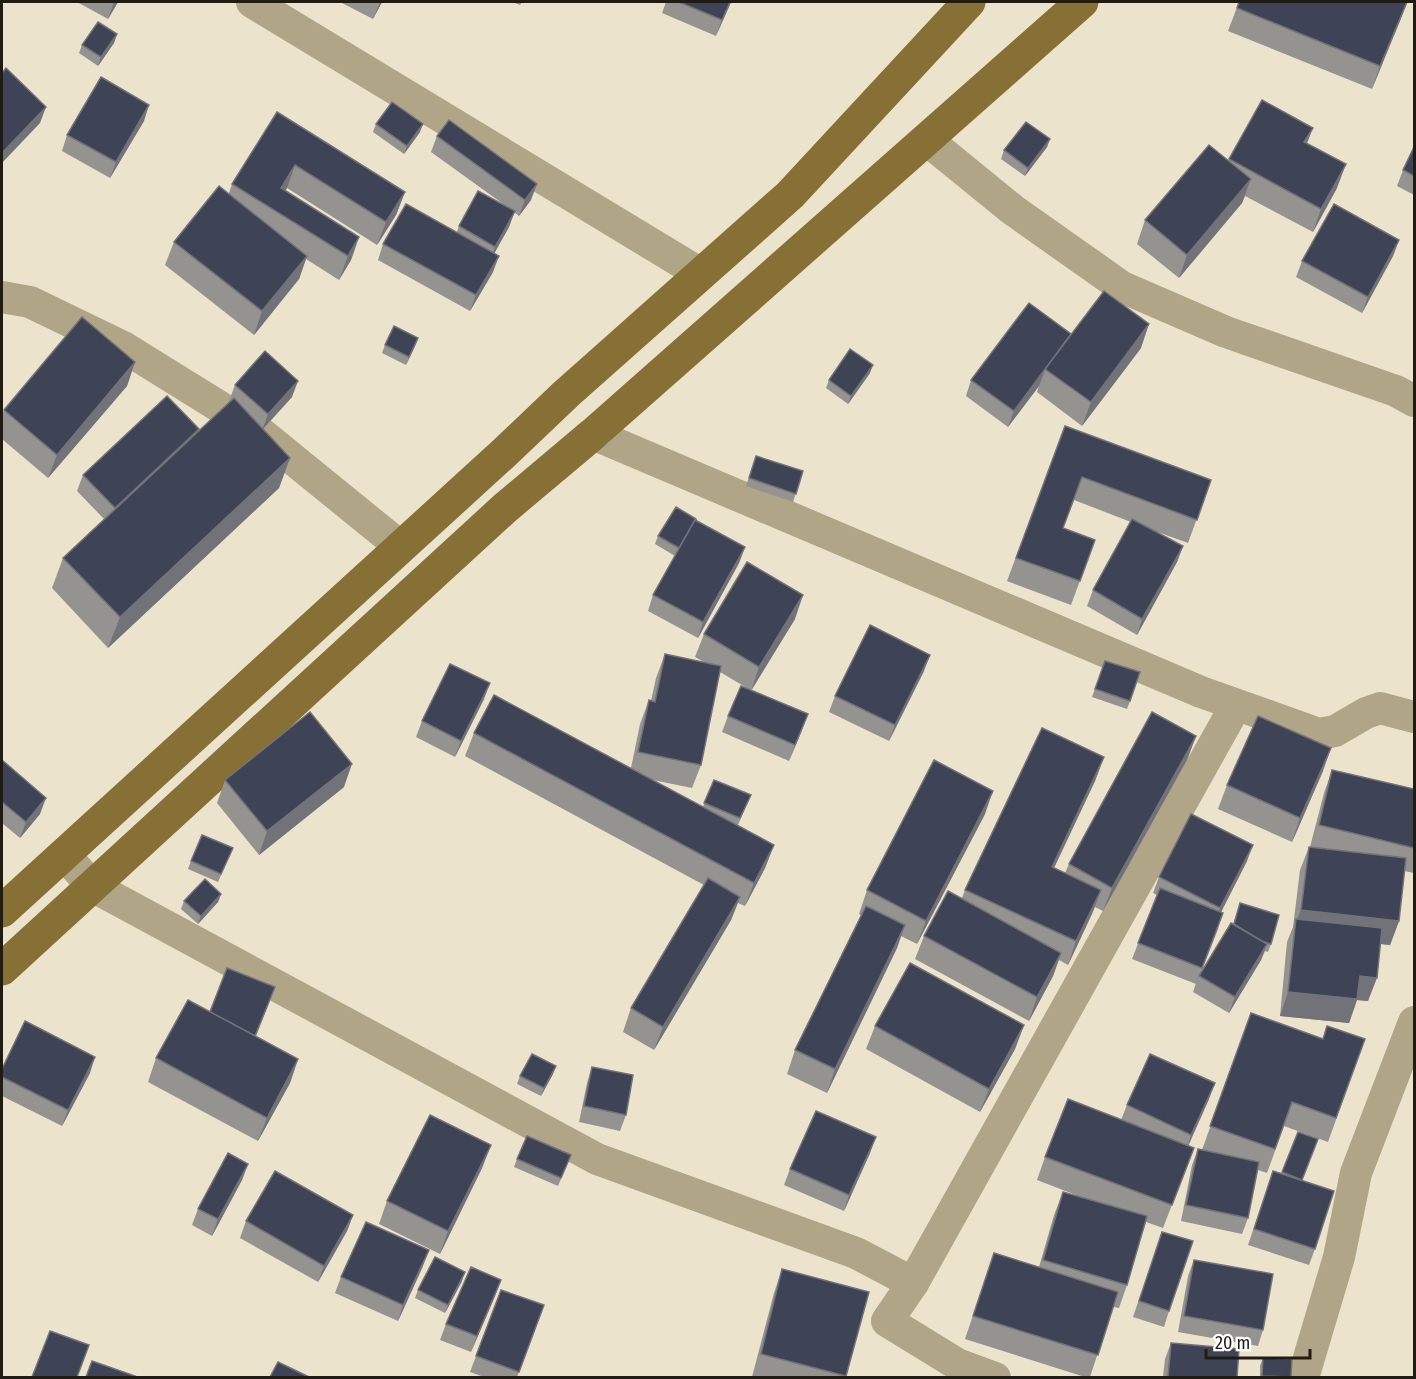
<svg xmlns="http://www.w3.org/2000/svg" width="1416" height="1379" viewBox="0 0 1416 1379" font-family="'Fira Sans Condensed',sans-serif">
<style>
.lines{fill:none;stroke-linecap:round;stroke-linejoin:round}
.street{stroke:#b1a587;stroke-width:32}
.primary{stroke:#867036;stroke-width:33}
.wall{fill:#959390}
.shaded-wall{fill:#727379}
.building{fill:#3e4355;stroke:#727379;stroke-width:1.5}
</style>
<rect width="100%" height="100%" fill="#ece3cc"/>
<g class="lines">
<!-- street -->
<g class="street">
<path d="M252 2 701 274"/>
<path d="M927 140 1013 210 1122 287 1226 332 1396 391 1414 401"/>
<path d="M2 297 30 302 125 348 257 430 401 547"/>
<path d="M593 434 1201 692 1319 734 1335 731 1366 713 1380 708 1414 717"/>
<path d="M64 854 92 886 597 1159 856 1253 913 1283"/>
<path d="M995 1378 957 1364 887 1321 913 1283 1236 705"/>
<path d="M1303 1378 1339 1257 1356 1173 1414 1022"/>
</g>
<!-- primary -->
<g class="primary">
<path d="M2 911 504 453 566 394 790 195 969 2"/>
<path d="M2 969 505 508 593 434 1082 2"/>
</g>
</g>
<!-- wall -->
<g class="wall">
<path d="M77 2H118L108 19Z"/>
<path d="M340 2H382L373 19Z"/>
<path d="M512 2H522L520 5Z"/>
<path d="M666 2H731L716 36 662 13Z"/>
<path d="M1239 2H1407L1372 89 1228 31Z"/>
<path d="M117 34 114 43 98 66 79 53 82 45Z"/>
<path d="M277 112 405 192 396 215 377 245 287 188 285 190 359 237 351 260 339 280 306 259 299 279 254 335 165 265 174 242 229 193 232 184Z"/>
<path d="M144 121 110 178 62 151 67 135Z"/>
<path d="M376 124 420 132 404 154 373 132Z"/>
<path d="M437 136 531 200 519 216 514 212 509 227 494 253 493 272 470 311 378 260 383 244 457 232 459 226 506 206 431 152Z"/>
<path d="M1050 139 1047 147 1025 176 1001 159 1004 150Z"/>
<path d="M1307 143 1337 188 1313 232 1245 196 1242 203 1179 278 1137 244 1145 220 1229 161V159Z"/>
<path d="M1414 147V195L1397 186 1403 170Z"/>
<path d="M1399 240 1393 256 1362 313 1296 277 1302 261Z"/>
<path d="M418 338 415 346 406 365 382 353 385 345Z"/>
<path d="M1141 348 1082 426 1037 392 1039 386 1008 427 966 396 971 380Z"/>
<path d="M135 362 127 386 48 478 2 439V416L4 410Z"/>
<path d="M870 373 848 404 826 388 829 380Z"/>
<path d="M235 385 292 397 263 429 290 458 279 488 108 648 52 588 63 558 104 519 77 491 83 475 199 429 198 432 230 402 229 401Z"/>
<path d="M1065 426 1211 480 1188 543 1152 530 1183 546 1177 562 1137 635 1087 606 1093 590 1131 522 1074 500 1063 528 1095 540 1071 605 1007 581Z"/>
<path d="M756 456 803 471 793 502 746 486Z"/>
<path d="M696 520 745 547 739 563 698 638 648 611 653 595 675 556 655 544 658 536Z"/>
<path d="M795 619 751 690 802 730 789 761 722 732 728 716 747 688 720 672 701 765 692 788 653 780 703 807 714 780 751 795 738 825 774 845 765 868 745 906 738 903 731 920 654 1050 623 1032 631 1008 704 885 465 756 474 733 631 768 640 724 649 700 651 701 656 678 665 654 704 662 695 657 704 634Z"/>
<path d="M1105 661 1130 701 1127 709 1092 697Z"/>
<path d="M924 671 889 741 829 712 835 696Z"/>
<path d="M484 699 455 757 416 737 422 721Z"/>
<path d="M1196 736 1187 760 1103 911 1095 907 1068 965 1059 960 1053 976 1029 1021 915 959 924 936 962 898 965 890 1104 757 1095 781 1054 868 1065 873 1069 864Z"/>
<path d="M2 760 40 814 20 838 2 823Z"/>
<path d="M1332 770 1414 789V873L1404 871 1399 921 1390 945 1381 944 1368 1001 1357 1000 1349 1023 1280 1016 1287 942 1293 927 1300 870 1309 847H1310L1324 793Z"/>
<path d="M1323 771 1292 842 1218 809 1227 785Z"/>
<path d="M225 780 344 787 259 855 217 803Z"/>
<path d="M985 814 917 944 901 936 897 948 827 1093 787 1074 795 1050 861 915 859 914 867 890Z"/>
<path d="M233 848 218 882 188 869 191 861Z"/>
<path d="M1247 861 1221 912 1218 929 1200 975 1233 924 1240 903 1271 944 1268 952 1265 951 1261 960 1229 1013 1193 992 1196 983V984L1132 959 1157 895 1153 893 1159 877Z"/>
<path d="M221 894 218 902 198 924 181 909 184 901Z"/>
<path d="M269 1003 256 1036 298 1059 290 1083 258 1141 148 1082 156 1058 210 1012Z"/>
<path d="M1251 1013 1323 1039H1365L1328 1142 1284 1126 1267 1173 1258 1170 1248 1218 1242 1234 1181 1221 1192 1165 1198 1149 1202 1150Z"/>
<path d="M1024 1025 1015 1049 980 1112 866 1049 875 1026Z"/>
<path d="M592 1067 626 1115 620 1131 579 1122 587 1083Z"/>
<path d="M2 1069 90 1073 62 1126 2 1096Z"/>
<path d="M553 1074 541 1096 517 1084 520 1076Z"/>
<path d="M1209 1099 1188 1145 1185 1171 1163 1228 1146 1222 1127 1285 1119 1308 1113 1307 1090 1377H1085L965 1339 994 1253 1039 1267 1054 1215 1063 1192 1081 1197 1037 1180 1045 1157 1121 1120 1127 1105Z"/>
<path d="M1298 1132 1302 1180 1315 1249 1309 1265 1248 1245 1273 1171 1282 1173Z"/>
<path d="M491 1145 482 1168 440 1254 379 1224 387 1201Z"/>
<path d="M870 1153 844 1211 784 1185 790 1169Z"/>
<path d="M571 1155 558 1186 514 1167 517 1159Z"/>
<path d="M248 1164 242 1180 212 1236 192 1225 198 1209Z"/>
<path d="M353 1215 347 1231 318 1282 240 1238 246 1221Z"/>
<path d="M1162 1232 1169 1311 1164 1327 1133 1317Z"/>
<path d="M1194 1260 1263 1330 1258 1346 1178 1332 1188 1276Z"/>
<path d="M423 1266 398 1321 335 1293 341 1277Z"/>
<path d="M782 1269 869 1292 846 1377H752L774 1293Z"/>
<path d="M501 1280 495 1296 471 1352 440 1340 446 1324Z"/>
<path d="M462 1281 445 1313 415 1298 418 1290Z"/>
<path d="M501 1290 544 1305 517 1377H484L470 1372Z"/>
<path d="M1171 1343 1237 1377H1163L1165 1359Z"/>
<path d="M1263 1358 1291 1377H1260V1366Z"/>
</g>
<!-- shaded-wall -->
<g class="shaded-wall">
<path d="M114 2H118L108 19Z"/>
<path d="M380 2H382L373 19Z"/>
<path d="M730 2H731L716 36 722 20Z"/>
<path d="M1407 2 1400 21 1372 89 1380 66Z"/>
<path d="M117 34 114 43 98 66 101 57Z"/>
<path d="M149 105 144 121 110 178 116 162Z"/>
<path d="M46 107 40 123 2 163V153Z"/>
<path d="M423 124 420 132 404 154 407 146Z"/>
<path d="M1313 128 1304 151V142Z"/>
<path d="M1050 139 1047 147 1025 176 1028 168Z"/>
<path d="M1346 164 1337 188 1313 232 1321 209Z"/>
<path d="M295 165 287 188 273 211 281 188Z"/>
<path d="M1251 179 1242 203 1179 278 1187 255Z"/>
<path d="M537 184 531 200 519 216 525 200Z"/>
<path d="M405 192 396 215 377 245 386 222Z"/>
<path d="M515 211 509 227 489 263 495 247Z"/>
<path d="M359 237 351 260 339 280 348 256Z"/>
<path d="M1399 240 1393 256 1362 313 1368 297Z"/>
<path d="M307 256 299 279 254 335 262 311Z"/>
<path d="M499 256 493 272 470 311 476 295Z"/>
<path d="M1149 324 1141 348 1082 426 1091 402Z"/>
<path d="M418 338 415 346 406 365 409 357Z"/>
<path d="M135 362 127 386 48 478 57 455Z"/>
<path d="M873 365 870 373 848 404 851 396Z"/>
<path d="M1045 370 1039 386 1008 427 1014 411Z"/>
<path d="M298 381 292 397 262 430 268 414Z"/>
<path d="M290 458 279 488 108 648 120 617Z"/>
<path d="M1183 546 1177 562 1137 635 1142 619Z"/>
<path d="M745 547 739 563 698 638 703 622Z"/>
<path d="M803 595 795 619 751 691 759 667Z"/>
<path d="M930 655 924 671 889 741 895 725Z"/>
<path d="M490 683 484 699 455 757 461 741Z"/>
<path d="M808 714 802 730 789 761 795 745Z"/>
<path d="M1196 736 1187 760 1103 911 1112 888Z"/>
<path d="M1331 748 1323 771 1292 842 1300 818Z"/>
<path d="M1104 757 1095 781 1043 891 1052 867Z"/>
<path d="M352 764 344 787 259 855 267 831Z"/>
<path d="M993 791 985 814 917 944 926 921Z"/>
<path d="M46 798 40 814 20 838 26 822Z"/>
<path d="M774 845 765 868 745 906 754 883Z"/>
<path d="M1253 845 1247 861 1215 924 1220 908Z"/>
<path d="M1101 890 1092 914 1068 965 1076 941Z"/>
<path d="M221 894 218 902 198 924 201 916Z"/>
<path d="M740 897 731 920 654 1050 663 1027Z"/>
<path d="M1301 910 1399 921 1390 945 1294 934 1295 924Z"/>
<path d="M905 925 897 948 827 1093 835 1069Z"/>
<path d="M1267 944 1261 960 1229 1013 1235 997Z"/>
<path d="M1061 953 1053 976 1029 1021 1037 997Z"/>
<path d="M1360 976 1377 978 1368 1001 1357 1000 1349 1023 1280 1016 1288 992Z"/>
<path d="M1024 1025 1015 1049 980 1112 989 1089Z"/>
<path d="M95 1057 90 1073 62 1126 68 1110Z"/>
<path d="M298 1059 290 1083 258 1141 267 1118Z"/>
<path d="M556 1066 553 1074 541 1096 544 1088Z"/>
<path d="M1215 1083 1209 1099 1186 1151 1191 1135Z"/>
<path d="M876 1137 870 1153 844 1211 849 1195Z"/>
<path d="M491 1145 482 1168 440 1254 448 1231Z"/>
<path d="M248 1164 242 1180 212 1236 218 1219Z"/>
<path d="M353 1215 347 1231 318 1282 324 1266Z"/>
<path d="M429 1250 423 1266 398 1321 403 1305Z"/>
<path d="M465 1272 462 1281 445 1313 448 1305Z"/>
<path d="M501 1280 495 1296 471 1352 477 1336Z"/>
</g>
<!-- building -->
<g class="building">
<path d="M679 2H730L722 20Z"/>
<path d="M1239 2H1407L1380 66 1237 8Z"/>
<path d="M98 22 117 34 101 57 82 45Z"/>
<path d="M6 68 46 107 2 153V73Z"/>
<path d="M101 77 149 105 116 162 67 135Z"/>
<path d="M1262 100 1313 128 1304 142 1346 164 1321 209 1229 159Z"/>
<path d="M392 102 423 124 407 146 376 124Z"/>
<path d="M277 112 405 192 386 222 295 165 281 188 359 237 348 256 232 184Z"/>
<path d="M449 120 537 184 525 200 437 136Z"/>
<path d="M1026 122 1050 139 1028 168 1004 150Z"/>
<path d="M1209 145 1251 179 1187 255 1145 220Z"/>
<path d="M1414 147V176L1403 170Z"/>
<path d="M219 186 307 256 262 311 174 242Z"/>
<path d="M478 191 515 211 495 247 459 226Z"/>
<path d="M406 204 499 256 476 295 383 244Z"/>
<path d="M1334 204 1399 240 1368 297 1302 261Z"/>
<path d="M1104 291 1149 324 1091 402 1045 369Z"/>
<path d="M1029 303 1071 334 1014 411 971 380Z"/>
<path d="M82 317 135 362 57 455 4 410Z"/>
<path d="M394 326 418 338 409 357 385 345Z"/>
<path d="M850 349 873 365 851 396 829 380Z"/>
<path d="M265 351 298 381 268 414 235 385Z"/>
<path d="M167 396 199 429 115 508 83 475Z"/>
<path d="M234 398 290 458 120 617 63 558Z"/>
<path d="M1065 426 1211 480 1197 520 1082 477 1063 528 1095 540 1080 581 1016 558Z"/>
<path d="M756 456 803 471 796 494 749 478Z"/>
<path d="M676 507 696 519V520H695L679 548 658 536Z"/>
<path d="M1132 519 1183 546 1142 619 1093 590Z"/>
<path d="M695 520 745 547 703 622 653 595Z"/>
<path d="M747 562 803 595 759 667 704 634Z"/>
<path d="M870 625 930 655 895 725 835 696Z"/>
<path d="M665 654 721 666 701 765 638 752 649 700 655 702Z"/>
<path d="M1105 661 1140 672 1130 701 1095 689Z"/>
<path d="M450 664 490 683 461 741 422 721Z"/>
<path d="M741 686 808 714 795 745 728 716Z"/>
<path d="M494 695 774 845 754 883 474 733Z"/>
<path d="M310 712 352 764 267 831 225 780Z"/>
<path d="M1152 712 1196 736 1112 888 1069 864Z"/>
<path d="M1258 716 1331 748 1300 818 1227 785Z"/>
<path d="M1042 728 1104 757 1052 867 1101 890 1076 941 965 890Z"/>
<path d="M2 760 46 798 26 822 2 802Z"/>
<path d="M934 760 993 791 926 921 867 890Z"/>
<path d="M1332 770 1414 789V848L1319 825Z"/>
<path d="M714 780 751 795 740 818 704 803Z"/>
<path d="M1191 814 1253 845 1220 908 1159 877Z"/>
<path d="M202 835 233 848 221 874 191 861Z"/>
<path d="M1309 847 1406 858 1399 921 1301 910Z"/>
<path d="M708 878 740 897 663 1027 631 1008Z"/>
<path d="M205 879 221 894 201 916 184 901Z"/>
<path d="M1160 888 1223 913 1202 968 1138 943Z"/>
<path d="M948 891 1061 953 1037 997 924 936Z"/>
<path d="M1240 903 1279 915 1271 944 1261 941 1234 924Z"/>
<path d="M866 906 905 925 835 1069 795 1050Z"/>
<path d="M1296 919 1382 928 1377 978 1360 976 1357 999 1288 992Z"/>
<path d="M1231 923 1267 944 1235 997 1199 976Z"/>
<path d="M910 963 1024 1025 989 1089 875 1026Z"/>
<path d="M227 968 275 987 255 1036 210 1012Z"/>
<path d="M188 1000 298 1059 267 1118 156 1058Z"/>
<path d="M1251 1013 1323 1039 1327 1026 1365 1039 1336 1118 1292 1102 1275 1149 1210 1126Z"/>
<path d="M25 1021 95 1057 68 1110 2 1077V1069Z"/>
<path d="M532 1054 556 1066 544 1088 520 1076Z"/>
<path d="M1150 1054 1215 1083 1191 1135 1127 1105Z"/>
<path d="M592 1067 633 1075 626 1115 584 1106Z"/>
<path d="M1068 1099 1194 1148 1172 1205 1045 1157Z"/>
<path d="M816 1111 876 1137 849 1195 790 1169Z"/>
<path d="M430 1115 491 1145 448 1231 387 1201Z"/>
<path d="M1298 1132 1318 1139 1302 1180 1282 1172Z"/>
<path d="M527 1136 571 1155 561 1178 517 1159Z"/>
<path d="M1198 1149 1259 1162 1248 1218 1186 1205Z"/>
<path d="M228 1153 248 1164 218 1219 198 1209Z"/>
<path d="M275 1171 353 1215 324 1266 246 1221Z"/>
<path d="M1273 1171 1334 1191 1315 1249 1254 1229Z"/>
<path d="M1063 1192 1147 1216 1127 1285 1043 1260Z"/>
<path d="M366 1222 429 1250 403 1305 341 1277Z"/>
<path d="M1162 1232 1193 1241 1169 1311 1139 1301Z"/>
<path d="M994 1253 1118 1292 1098 1355 973 1316Z"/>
<path d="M435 1257 465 1272 448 1305 418 1290Z"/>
<path d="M1194 1260 1273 1274 1263 1330 1184 1316Z"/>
<path d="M471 1267 501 1280 477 1336 446 1324Z"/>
<path d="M782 1269 869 1292 846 1376 761 1354Z"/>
<path d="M501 1290 544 1305 519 1372 476 1356Z"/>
<path d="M50 1331 89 1345 77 1377H32Z"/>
<path d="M1171 1343 1239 1349 1237 1377H1168Z"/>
<path d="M1263 1358 1292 1359 1291 1377 1262 1376Z"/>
<path d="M92 1361 135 1376 134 1377H86Z"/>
<path d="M278 1362 309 1377H270Z"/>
</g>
<!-- border -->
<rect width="1416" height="1379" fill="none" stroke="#201c14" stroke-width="6"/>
<!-- scale -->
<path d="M1206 1349v9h104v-9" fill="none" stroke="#201c14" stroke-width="3"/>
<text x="1215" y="1349" font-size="18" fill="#201c14" stroke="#ffffff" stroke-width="4.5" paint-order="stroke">20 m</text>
</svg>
